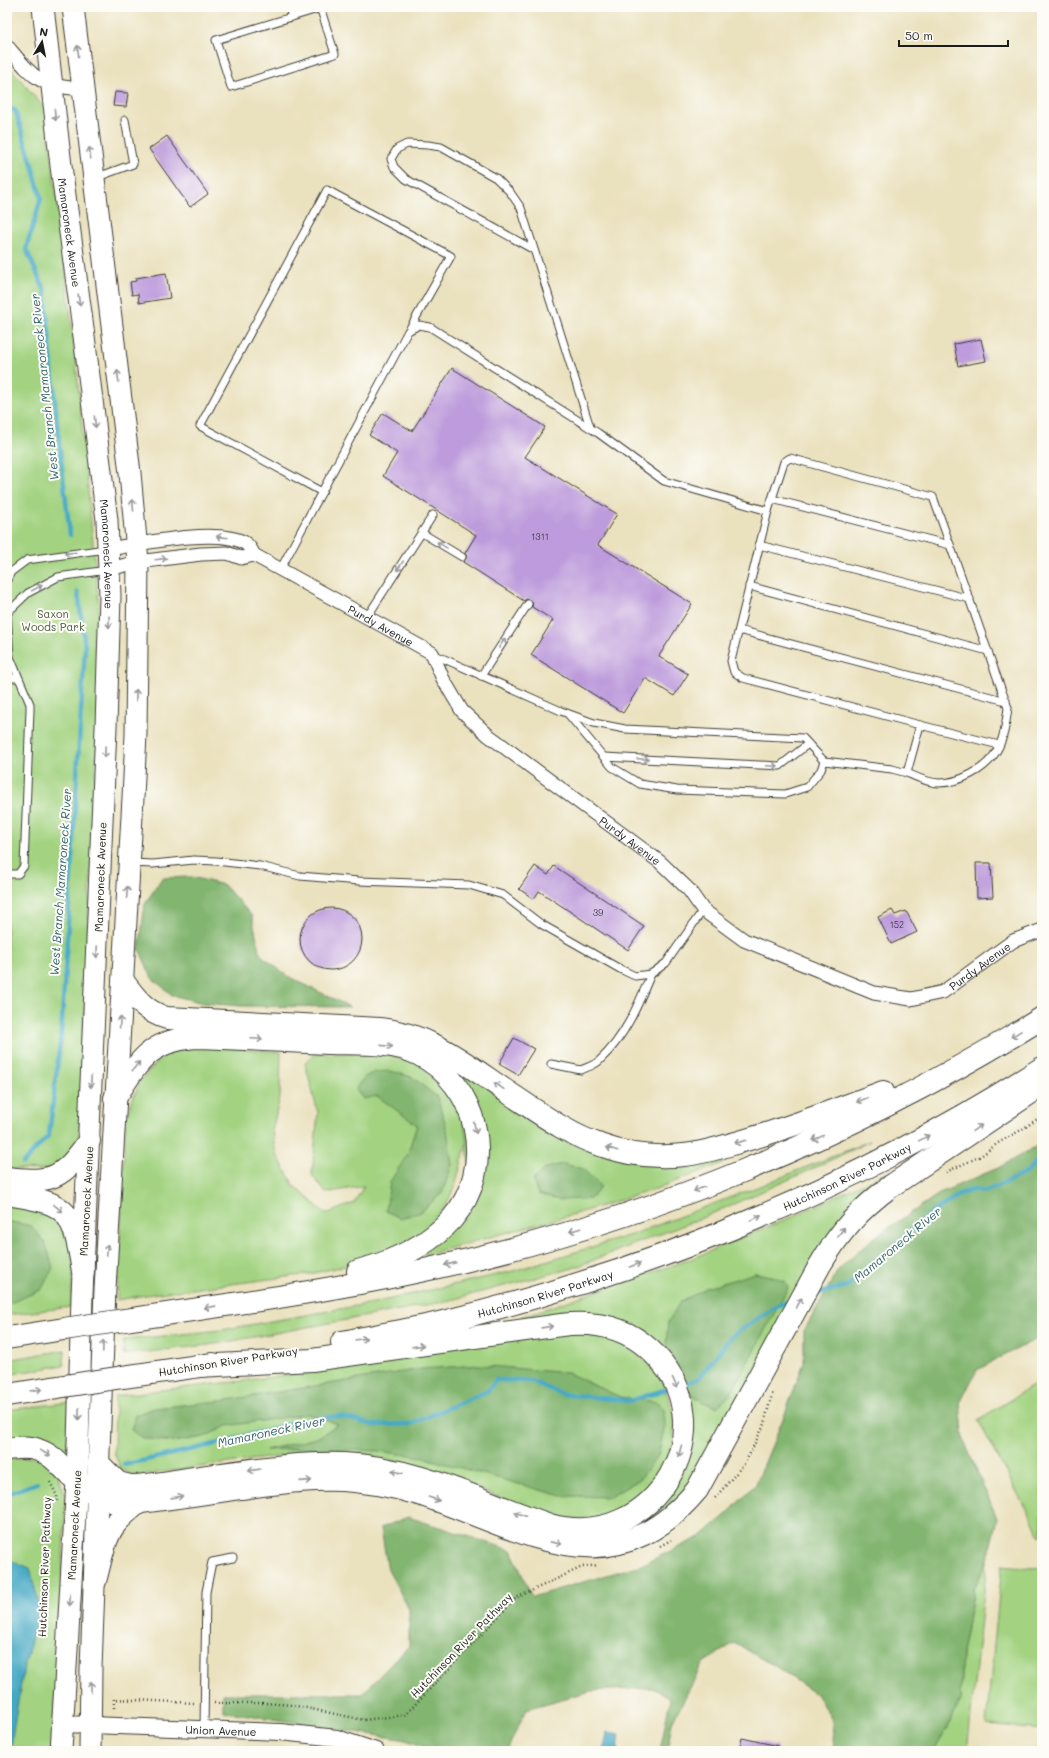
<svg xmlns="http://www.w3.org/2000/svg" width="1049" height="1758" viewBox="0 0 1049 1758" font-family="Mali,sans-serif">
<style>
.green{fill:#a3d381;stroke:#60784e}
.forest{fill:#82b56f;stroke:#4f6846}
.water{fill:#45a9c5;stroke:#306270}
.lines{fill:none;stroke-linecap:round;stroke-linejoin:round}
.stream{stroke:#45a9c5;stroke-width:4.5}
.building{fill:#bd9bdc}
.service-casing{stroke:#3b3a34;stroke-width:9}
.minor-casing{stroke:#3b3a34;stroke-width:15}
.tertiary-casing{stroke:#3b3a34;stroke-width:18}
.primary-casing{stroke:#3b3a34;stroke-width:23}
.motorway-casing{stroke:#3b3a34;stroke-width:24}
.path{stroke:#3b3a34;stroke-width:2.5;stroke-dasharray:1 3;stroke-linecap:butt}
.service{stroke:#fff;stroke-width:7}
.minor{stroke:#fff;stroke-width:13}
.tertiary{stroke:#fff;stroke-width:16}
.primary{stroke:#fff;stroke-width:21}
.motorway{stroke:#fff;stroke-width:22}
.motorway-bridge-casing{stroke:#3b3a34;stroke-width:24;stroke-linecap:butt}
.motorway-bridge{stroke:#fff;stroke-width:22}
.oneway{stroke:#999}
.labels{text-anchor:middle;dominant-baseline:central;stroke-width:4;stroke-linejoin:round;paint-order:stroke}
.number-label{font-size:9px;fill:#443c4c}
.street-label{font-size:11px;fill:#1c1c1c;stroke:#fdfcf7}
.park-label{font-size:11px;fill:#4b5c3f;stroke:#fdfcf7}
.water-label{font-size:12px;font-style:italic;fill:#306270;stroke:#fdfcf7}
</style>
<rect width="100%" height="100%" fill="#fdfcf7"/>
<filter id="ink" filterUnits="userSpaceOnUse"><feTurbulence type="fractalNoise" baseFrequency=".025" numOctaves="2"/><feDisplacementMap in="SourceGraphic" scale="8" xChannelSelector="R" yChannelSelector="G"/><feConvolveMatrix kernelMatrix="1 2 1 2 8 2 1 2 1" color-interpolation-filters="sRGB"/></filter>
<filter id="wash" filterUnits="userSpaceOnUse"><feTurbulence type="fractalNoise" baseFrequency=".012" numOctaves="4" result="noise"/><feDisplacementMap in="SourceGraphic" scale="16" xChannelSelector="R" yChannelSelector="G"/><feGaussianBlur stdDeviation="0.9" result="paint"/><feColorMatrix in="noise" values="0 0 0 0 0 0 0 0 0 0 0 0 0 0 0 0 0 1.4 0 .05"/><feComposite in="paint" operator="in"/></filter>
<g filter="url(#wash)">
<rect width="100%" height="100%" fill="#eae1be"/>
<!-- green -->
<g class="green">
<path d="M7 64 46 110 75 352 99 607 98 716 77 1174 46 1170 7 1169Z"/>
<path d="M196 1046 281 1052 280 1097 272 1131 276 1153 294 1186 326 1214 354 1203 364 1186 326 1193 312 1175 318 1113 305 1063 315 1053 386 1054 414 1061 442 1081 463 1115 467 1142 456 1183 446 1206 420 1234 366 1261 310 1274 152 1294 117 1300 126 1116 140 1081 166 1053Z"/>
<path d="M464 1070 614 1155 731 1152 728 1161 653 1190 582 1212 425 1255 423 1249 474 1201 458 1074Z"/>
<path d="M870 1141 810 1170 702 1218 573 1268 443 1302 216 1344 123 1355 124 1340 221 1330 373 1303 513 1271 631 1235 755 1188Z"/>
<path d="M892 1170 895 1174 858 1198 839 1224 681 1497 628 1533 621 1530 692 1422 631 1325 522 1322 521 1317 691 1259 787 1219Z"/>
<path d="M7 1205 44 1210 58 1222 71 1244 73 1267 71 1307 7 1315Z"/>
<path d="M588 1331 633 1347 660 1376 675 1416 673 1443 657 1480 629 1507 597 1519 563 1520 516 1505 443 1473 364 1454 310 1452 134 1476 121 1469 114 1453 115 1396C167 1388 219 1385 271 1377 376 1360 483 1338 588 1331Z"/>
<path d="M65 1350 64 1365 7 1375V1360Z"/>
<path d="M1042 1380V1536L1040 1535 978 1420Z"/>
<path d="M71 1402 66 1456 7 1443V1410Z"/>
<path d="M37 1457 57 1472 66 1498 52 1751H7V1459Z"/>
<path d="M987 1562 967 1751H934L951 1722 960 1700 962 1653 974 1588Z"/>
<path d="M1002 1565 1042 1569V1730L986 1725Z"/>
</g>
<!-- forest -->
<g class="forest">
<path d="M192 877 224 885 252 916 260 954 287 976 350 1007 241 1006 203 1003 172 995 152 978 139 949 145 904 162 878Z"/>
<path d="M391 1071 412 1077 437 1097 447 1129 452 1165 442 1193 421 1212 400 1218 386 1211 390 1182 407 1155 417 1125 377 1096 363 1099 356 1089C365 1072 373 1072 391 1071Z"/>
<path d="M1042 1143V1336L977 1370 960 1403 964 1441 997 1518 987 1562 974 1588 962 1653 960 1700 951 1722 934 1751H834L832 1720 816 1694 778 1668 734 1643 703 1663 672 1722 667 1751H660L670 1699 654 1688 591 1691 526 1709 507 1751H436L406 1740 223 1711V1694H362L409 1646V1609L388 1570 381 1528 408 1517 511 1550 532 1597 641 1565 700 1537 728 1513 756 1484 785 1414 804 1362V1331L838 1270 872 1239 942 1192 998 1168Z"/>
<path d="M564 1164 583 1169 601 1187 590 1199 558 1200 538 1194 533 1181C541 1169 550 1166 564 1164Z"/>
<path d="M7 1221 31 1226 45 1242 53 1268 41 1290 13 1302 7 1303Z"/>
<path d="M755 1273 772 1276 785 1281 788 1288 730 1395 717 1407 703 1402 687 1391 668 1355 666 1344 668 1322 680 1302 706 1288Z"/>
<path d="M479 1365 568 1373 620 1397 657 1402 664 1409 665 1425 658 1456 640 1479 610 1497 562 1496 421 1457 378 1451 306 1448 266 1450 317 1438 338 1424 307 1414 227 1426 204 1437 173 1442 142 1438 131 1430 135 1415 155 1408 228 1400 421 1369Z"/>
</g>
<!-- water -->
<g class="water">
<path d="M7 1559 30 1568 40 1608 24 1667 13 1731 11 1751H7V1610L13 1573 7 1570Z"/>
<path d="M607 1732 620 1734 618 1751H604Z"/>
</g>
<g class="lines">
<!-- stream -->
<g class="stream">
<path d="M7 108 15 110 31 161 41 198 26 249 45 291 58 433 70 535"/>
<path d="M23 1163 49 1135 61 1035 85 647 78 592"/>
<path d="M812 1295 847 1286 930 1214 962 1193 976 1189 984 1192 1026 1173 1042 1156"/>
<path d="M681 1385 698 1379 732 1336 775 1307 792 1300"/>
<path d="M124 1465 224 1442 296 1422 338 1416 374 1425 411 1424 488 1391 496 1380 531 1381 562 1394 630 1401 670 1388"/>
<path d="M7 1494 37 1483"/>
</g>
</g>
<g id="blocks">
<!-- building -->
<g class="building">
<path d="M115 92 128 93 126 107 113 106Z"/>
<path d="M167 136 208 194 190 207 149 149Z"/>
<path d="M166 273 170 298 139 303 138 294 132 295 130 282 136 281V278Z"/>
<path d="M981 339 986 361 958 366 954 344Z"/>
<path d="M452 368 545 427 525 457 617 514 598 545 692 604 659 656 688 674 674 696 645 678 623 713 531 655 553 620 532 607 533 602 530 600 526 599 524 601 463 562 467 557 465 553 476 535 383 476 397 453 369 435 383 413 412 431Z"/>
<path d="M976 863H991L993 897 977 898Z"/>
<path d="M535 866 548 875 554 866 644 926 628 950 539 891 534 899 519 889Z"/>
<circle cx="331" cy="939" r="31"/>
<path d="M892 910 895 915 906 911 917 932 891 944 878 917Z"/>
<path d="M514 1038 534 1049 518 1075 499 1064Z"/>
<path d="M742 1738 778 1746 777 1751H739Z"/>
</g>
</g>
</g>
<g filter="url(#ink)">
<use href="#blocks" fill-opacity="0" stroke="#3b3a34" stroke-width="1"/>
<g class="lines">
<defs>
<g id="service">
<path d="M289 7 292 17"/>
<path d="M320 7 335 54 231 87 216 40 321 8"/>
<path d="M95 178 133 164 125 120"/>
<path d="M534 250 406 179 394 167 391 159 397 149 407 144 428 145 441 147 496 178 510 192 521 208 590 427"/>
<path d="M322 492 200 426 327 190 451 256 409 330"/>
<path d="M772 499 950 545"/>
<path d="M768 511 784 462 790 458 933 497 1008 708C1006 723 1004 739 996 752 985 770 959 783 939 783 928 783 916 777 907 773"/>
<path d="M422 533 462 557"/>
<path d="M759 545 970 599"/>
<path d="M280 570 408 331 419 325 430 327 598 433 664 481 768 511 731 661 734 672 743 678 920 725 907 773 892 769 824 761 803 738 625 729 594 723 561 711 433 654"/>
<path d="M7 580 11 572 27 560 106 549"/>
<path d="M749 586 988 651"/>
<path d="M7 612 10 657 30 704V710L24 866 18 874H7"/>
<path d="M7 613 28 593 58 577 107 570"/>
<path d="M367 617 433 515"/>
<path d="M739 630 1006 701"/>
<path d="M481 676 528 604"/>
<path d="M7 678H18"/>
<path d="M568 714 612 767 640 784 677 790 785 794 807 787 821 770 824 761"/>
<path d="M920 725 999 745"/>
<path d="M604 757 780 766 808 744"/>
<path d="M131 863 153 864 194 860 216 861 260 866 300 876 359 881 469 885 503 895 541 924 620 969 635 976 651 974 666 963 703 910"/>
<path d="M551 1064 581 1070C587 1067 596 1065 600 1060 625 1037 638 1005 651 974"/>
<path d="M204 1729 206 1592 212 1562 233 1558"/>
</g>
<g id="minor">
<path d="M7 46C34 78 38 86 82 89"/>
<path id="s1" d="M109 549C140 544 217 527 245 543 248 545 252 551 254 555L432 653 443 679 462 711 488 735 660 862 689 890 703 910 744 940 874 993 911 999 943 992 1013 941 1042 930"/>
<path d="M109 569 138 562 201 554 227 553 241 558 254 555"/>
</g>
<g id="tertiary">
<path id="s2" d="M63 1724 280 1732 337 1738 376 1751"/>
</g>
<g id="primary">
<path id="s3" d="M43 7 61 166 83 328 107 520 110 596 106 727 82 1296 77 1481 61 1751"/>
<path d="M73 7 130 473 138 562 136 734 133 798 105 1289 91 1668 90 1751"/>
</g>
<g id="motorway">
<path d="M123 981C136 999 146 1012 167 1018L380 1029C431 1034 467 1065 509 1093 538 1112 567 1134 600 1145 627 1155 656 1158 684 1155 705 1153 725 1146 746 1140 792 1127 837 1109 883 1092"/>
<path d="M115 1098C139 1060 152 1038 201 1037 243 1039 286 1041 328 1043 358 1044 391 1041 418 1054 479 1084 497 1167 452 1219 428 1246 392 1262 358 1271"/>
<path d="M7 1178C52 1184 63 1178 89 1141"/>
<path d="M7 1194C69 1203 73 1210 83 1271"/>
<path d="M125 1320C226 1305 329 1291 429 1269 643 1223 856 1134 1042 1018"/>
<path d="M7 1338 64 1329"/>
<path id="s4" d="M342 1342C373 1336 404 1331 435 1324 649 1272 856 1187 1042 1068"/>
<path d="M123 1377 213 1364"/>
<path d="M7 1395 64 1386"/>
<path d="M7 1449C17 1448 28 1446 38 1450 55 1455 63 1470 77 1481 91 1492 109 1503 127 1504 165 1499 203 1494 241 1488 278 1483 316 1477 355 1481 385 1484 414 1491 442 1502 538 1538 616 1586 697 1490L820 1265C840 1231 860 1209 891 1186L1042 1085"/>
<path d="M99 1464 118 1483 130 1486C149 1486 168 1482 187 1479 239 1472 292 1462 344 1464 417 1467 482 1502 550 1525 655 1554 732 1423 649 1349 625 1327 594 1321 561 1325L312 1360 198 1366"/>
<path d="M95 1581C100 1564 103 1542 113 1527 120 1517 129 1510 138 1503"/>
</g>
</defs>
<!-- service casing -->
<use href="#service" class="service-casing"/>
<!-- minor casing -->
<use href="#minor" class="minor-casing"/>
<!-- tertiary casing -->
<use href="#tertiary" class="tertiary-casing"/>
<!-- primary casing -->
<use href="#primary" class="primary-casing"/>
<!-- motorway casing -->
<use href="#motorway" class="motorway-casing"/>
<!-- path -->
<g class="path">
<path d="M946 1172 981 1156 998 1143 1021 1130 1042 1116"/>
<path d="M50 1482 57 1496V1501"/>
<path d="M715 1498 745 1463 763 1427 773 1391"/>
<path d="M660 1546 671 1540"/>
<path d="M214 1703H265L292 1705 364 1720 405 1715 516 1598 582 1567 598 1565"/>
<path d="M114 1708V1699L195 1703"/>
</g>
<!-- service -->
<use href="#service" class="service"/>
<!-- minor -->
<use href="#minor" class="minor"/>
<!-- tertiary -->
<use href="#tertiary" class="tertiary"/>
<!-- primary -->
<use href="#primary" class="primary"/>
<!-- motorway -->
<use href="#motorway" class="motorway"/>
<defs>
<g id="motorway-bridge">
<path d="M64 1329 125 1320"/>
<path d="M64 1386 123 1377"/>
</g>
</defs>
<!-- motorway-bridge casing -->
<use href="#motorway-bridge" class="motorway-bridge-casing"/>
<!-- motorway-bridge -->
<use href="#motorway-bridge" class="motorway-bridge"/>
</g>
<!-- one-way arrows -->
<defs><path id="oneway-shaft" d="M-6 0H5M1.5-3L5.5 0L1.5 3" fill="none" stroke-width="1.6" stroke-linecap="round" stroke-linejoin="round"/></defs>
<g class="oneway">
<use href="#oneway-shaft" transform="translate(78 51) rotate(-97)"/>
<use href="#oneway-shaft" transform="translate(55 115) rotate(84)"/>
<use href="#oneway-shaft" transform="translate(90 153) rotate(-97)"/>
<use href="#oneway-shaft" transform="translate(79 300) rotate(82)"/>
<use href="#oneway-shaft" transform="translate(118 376) rotate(-97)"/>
<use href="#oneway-shaft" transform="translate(95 422) rotate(83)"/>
<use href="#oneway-shaft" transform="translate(133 505) rotate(-95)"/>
<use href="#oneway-shaft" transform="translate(222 537) rotate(-173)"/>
<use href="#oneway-shaft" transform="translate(442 545) rotate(-149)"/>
<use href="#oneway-shaft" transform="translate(70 553) rotate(174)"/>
<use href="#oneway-shaft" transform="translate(161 559) rotate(-7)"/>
<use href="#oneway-shaft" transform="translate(400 566) rotate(123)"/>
<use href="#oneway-shaft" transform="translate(37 588) rotate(-28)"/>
<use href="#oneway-shaft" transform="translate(109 622) rotate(91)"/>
<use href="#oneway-shaft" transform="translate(502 643) rotate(-57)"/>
<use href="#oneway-shaft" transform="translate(136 695) rotate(-89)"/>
<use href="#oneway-shaft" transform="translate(105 752) rotate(92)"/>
<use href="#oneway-shaft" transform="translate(643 759) rotate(3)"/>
<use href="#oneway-shaft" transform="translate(772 766) rotate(3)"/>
<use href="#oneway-shaft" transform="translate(127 892) rotate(-87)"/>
<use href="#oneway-shaft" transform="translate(97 952) rotate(92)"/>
<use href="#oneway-shaft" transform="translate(120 1022) rotate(-86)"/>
<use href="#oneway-shaft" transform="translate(1016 1034) rotate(148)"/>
<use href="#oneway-shaft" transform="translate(257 1039) rotate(3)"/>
<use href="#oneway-shaft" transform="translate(387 1046) rotate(6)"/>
<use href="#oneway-shaft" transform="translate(136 1066) rotate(-51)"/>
<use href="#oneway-shaft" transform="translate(91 1082) rotate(92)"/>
<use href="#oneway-shaft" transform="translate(499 1086) rotate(-146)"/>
<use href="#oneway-shaft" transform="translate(862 1100) rotate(159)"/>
<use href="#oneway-shaft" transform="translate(475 1128) rotate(79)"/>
<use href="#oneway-shaft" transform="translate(977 1128) rotate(-34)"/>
<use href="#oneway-shaft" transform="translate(818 1138) rotate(154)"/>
<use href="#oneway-shaft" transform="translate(924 1138) rotate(-29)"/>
<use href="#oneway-shaft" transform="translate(740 1142) rotate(164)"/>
<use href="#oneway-shaft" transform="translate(612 1149) rotate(-164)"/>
<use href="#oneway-shaft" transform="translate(699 1189) rotate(158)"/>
<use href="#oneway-shaft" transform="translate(58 1208) rotate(38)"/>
<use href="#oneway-shaft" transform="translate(756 1218) rotate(-23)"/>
<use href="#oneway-shaft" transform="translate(575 1230) rotate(163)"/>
<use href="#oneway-shaft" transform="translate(841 1232) rotate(-53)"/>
<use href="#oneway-shaft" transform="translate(107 1250) rotate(-87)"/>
<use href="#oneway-shaft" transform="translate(450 1264) rotate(167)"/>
<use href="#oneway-shaft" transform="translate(635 1265) rotate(-19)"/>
<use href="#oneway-shaft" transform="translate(799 1303) rotate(-62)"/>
<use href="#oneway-shaft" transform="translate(210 1307) rotate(172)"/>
<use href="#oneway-shaft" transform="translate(547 1327) rotate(-8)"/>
<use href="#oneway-shaft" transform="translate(361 1339) rotate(-10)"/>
<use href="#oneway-shaft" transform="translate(103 1346) rotate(-88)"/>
<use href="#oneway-shaft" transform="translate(418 1346) rotate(-8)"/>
<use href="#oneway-shaft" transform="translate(675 1383) rotate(65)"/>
<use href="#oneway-shaft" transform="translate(36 1390) rotate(-9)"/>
<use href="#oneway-shaft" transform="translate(79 1414) rotate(92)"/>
<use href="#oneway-shaft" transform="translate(680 1451) rotate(104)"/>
<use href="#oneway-shaft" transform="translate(45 1453) rotate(27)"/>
<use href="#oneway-shaft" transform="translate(254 1470) rotate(172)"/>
<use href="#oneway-shaft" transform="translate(397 1472) rotate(-167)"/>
<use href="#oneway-shaft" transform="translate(306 1481) rotate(-4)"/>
<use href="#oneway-shaft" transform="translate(177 1497) rotate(-8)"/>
<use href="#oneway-shaft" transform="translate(434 1499) rotate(19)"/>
<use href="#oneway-shaft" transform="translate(520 1514) rotate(-159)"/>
<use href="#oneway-shaft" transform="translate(556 1543) rotate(11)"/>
<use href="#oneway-shaft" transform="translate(70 1600) rotate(93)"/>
<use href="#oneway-shaft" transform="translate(91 1687) rotate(-90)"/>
</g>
</g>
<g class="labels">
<!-- number labels -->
<g class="number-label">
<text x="540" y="536">1311</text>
<text x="598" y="912">39</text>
<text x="897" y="924">152</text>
</g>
<!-- street labels -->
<g class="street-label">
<text stroke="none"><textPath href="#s3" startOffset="227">Mamaroneck Avenue</textPath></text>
<text stroke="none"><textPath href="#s3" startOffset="551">Mamaroneck Avenue</textPath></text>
<text stroke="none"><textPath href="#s1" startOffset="298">Purdy Avenue</textPath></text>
<text stroke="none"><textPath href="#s1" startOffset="634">Purdy Avenue</textPath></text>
<text transform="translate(100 877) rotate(-88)">Mamaroneck Avenue</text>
<text stroke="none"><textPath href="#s1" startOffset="1042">Purdy Avenue</textPath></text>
<text stroke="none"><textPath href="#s4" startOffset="533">Hutchinson River Parkway</textPath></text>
<text transform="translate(86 1201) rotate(-87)">Mamaroneck Avenue</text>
<text stroke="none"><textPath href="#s4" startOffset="209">Hutchinson River Parkway</textPath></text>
<text transform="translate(228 1361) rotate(-9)">Hutchinson River Parkway</text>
<text transform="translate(74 1525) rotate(-87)">Mamaroneck Avenue</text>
<text transform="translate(44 1567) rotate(-88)">Hutchinson River Pathway</text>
<text transform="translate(461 1645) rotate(-46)">Hutchinson River Pathway</text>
<text stroke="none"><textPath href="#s2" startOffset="158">Union Avenue</textPath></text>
</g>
<!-- park labels -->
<g class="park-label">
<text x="53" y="613">Saxon<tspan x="53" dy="13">Woods Park</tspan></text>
</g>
<!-- water labels -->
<g class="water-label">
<text transform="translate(44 387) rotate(-96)">West Branch Mamaroneck River</text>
<text transform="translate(60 882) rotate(-86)">West Branch Mamaroneck River</text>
<text transform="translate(897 1244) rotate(-40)">Mamaroneck River</text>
<text transform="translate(271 1431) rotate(-12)">Mamaroneck River</text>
</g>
</g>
<!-- margin -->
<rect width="1049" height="1758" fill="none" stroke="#fdfcf7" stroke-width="24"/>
<!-- north arrow -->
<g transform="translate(42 42) rotate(10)" stroke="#fdfcf7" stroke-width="3" paint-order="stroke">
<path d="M0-3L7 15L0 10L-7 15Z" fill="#1c1c1c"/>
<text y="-6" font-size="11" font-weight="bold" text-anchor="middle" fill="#1c1c1c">N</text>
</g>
<!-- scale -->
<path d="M899 40v6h109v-6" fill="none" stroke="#1c1c1c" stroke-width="2"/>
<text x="905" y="40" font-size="12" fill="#1c1c1c" stroke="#fdfcf7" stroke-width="3" paint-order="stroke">50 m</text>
</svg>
